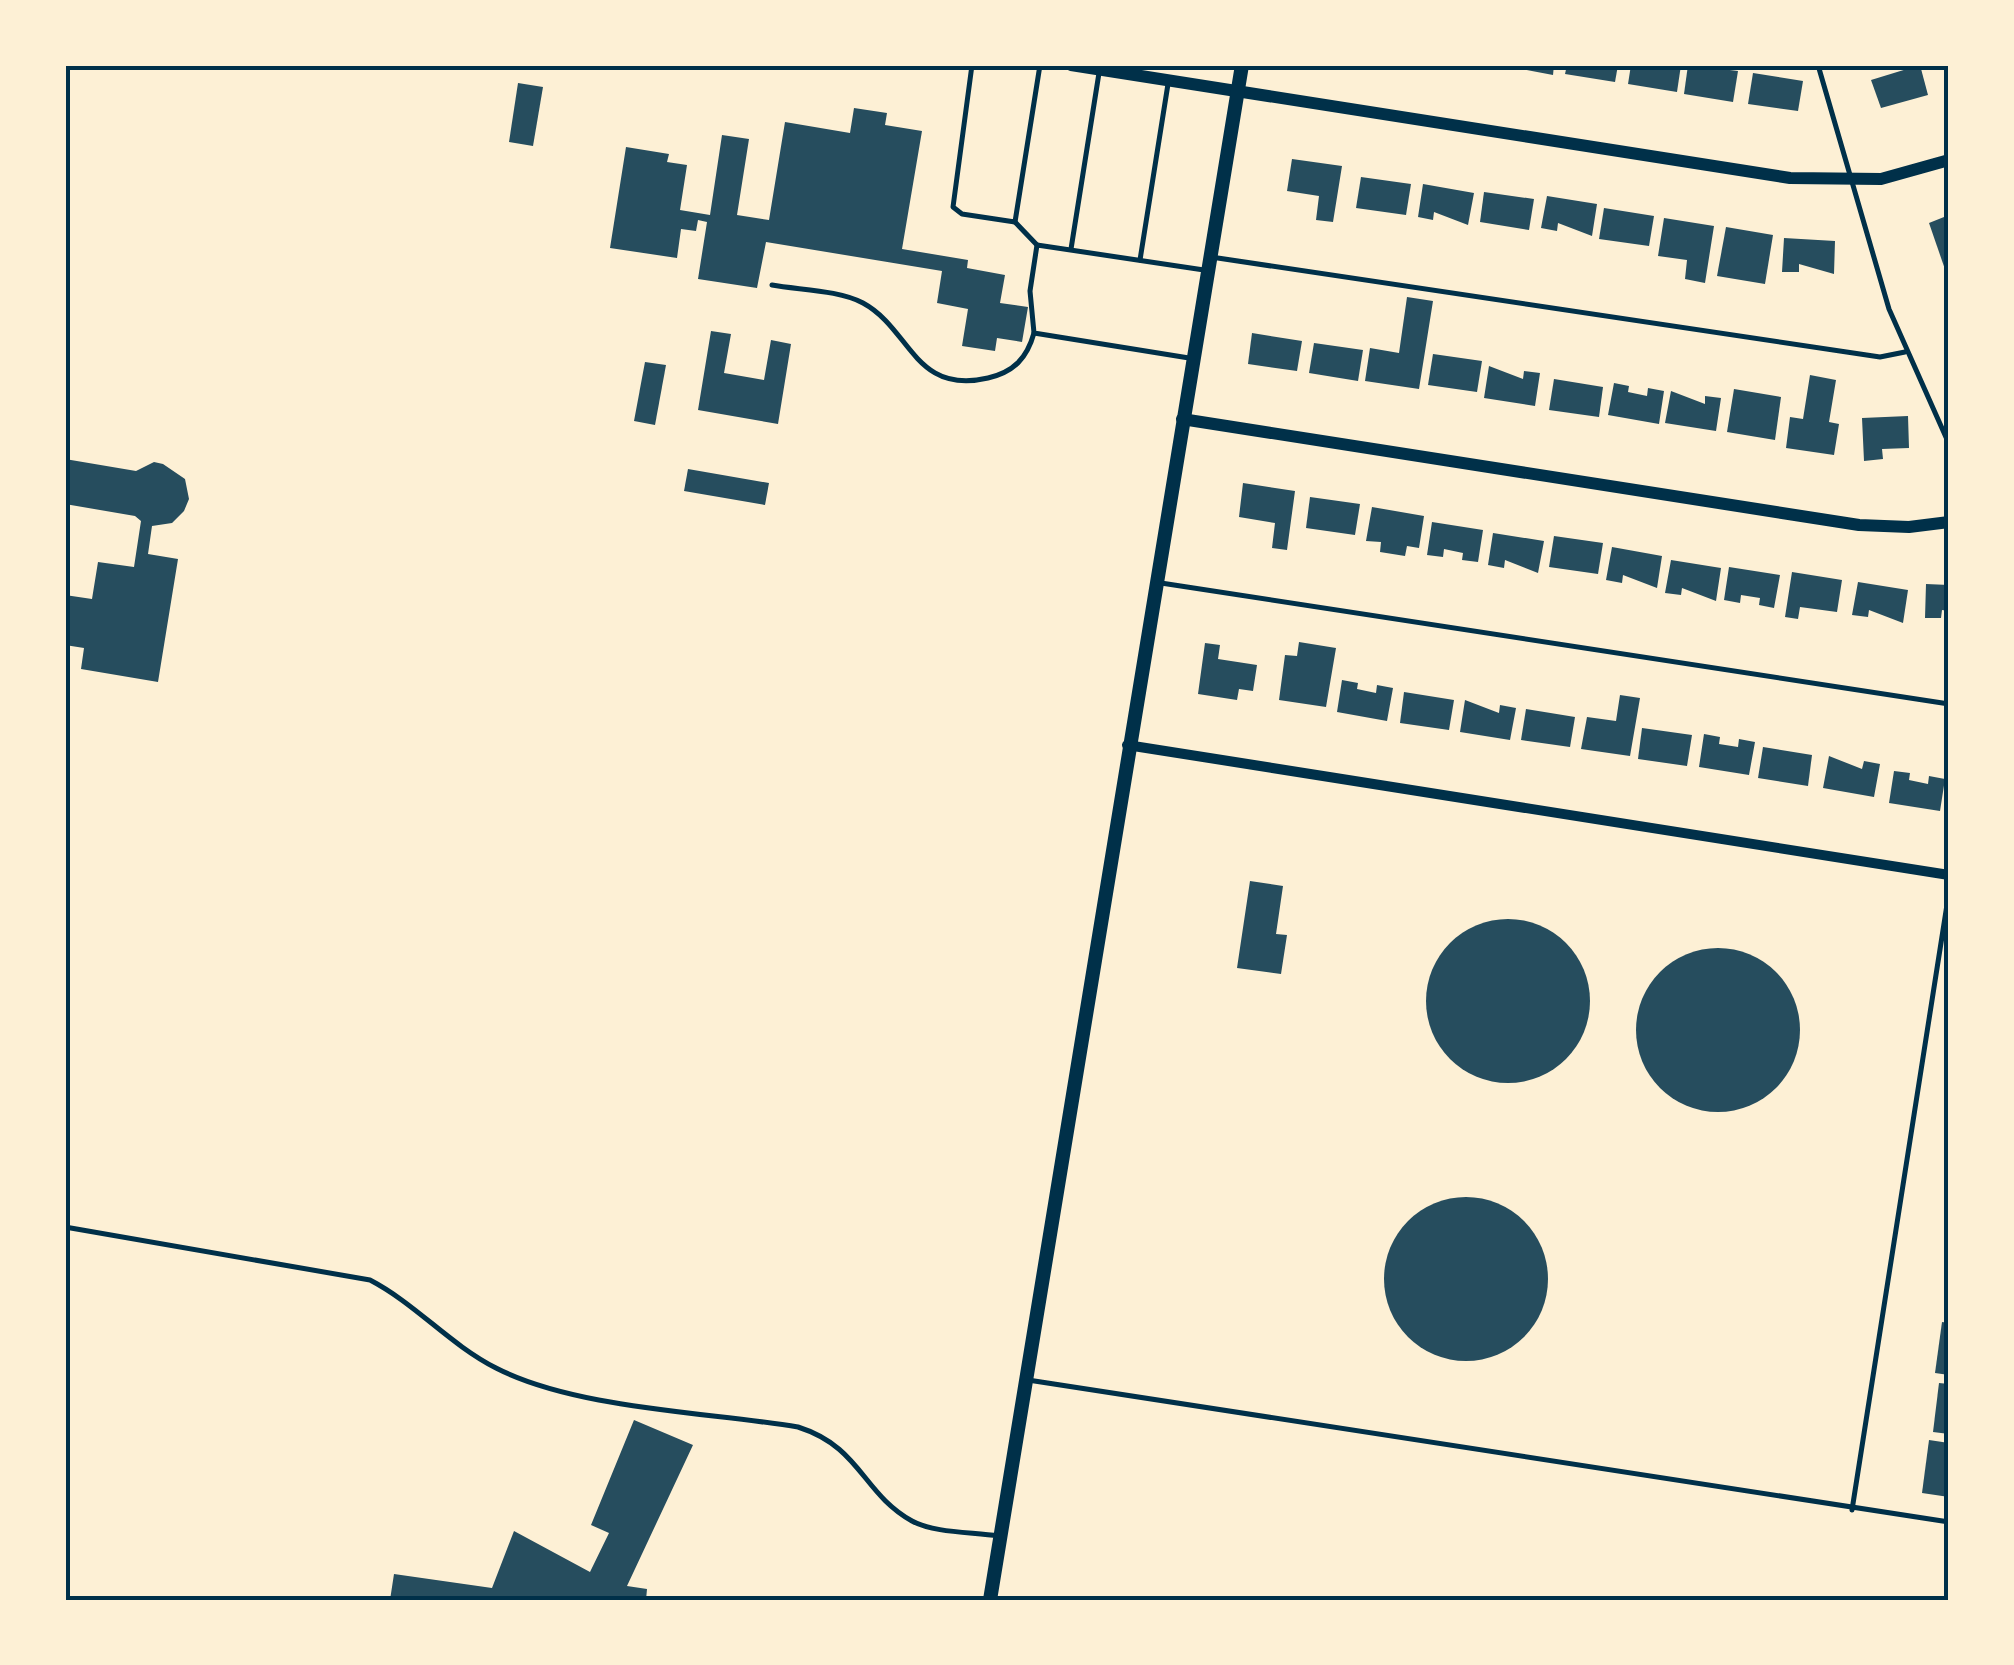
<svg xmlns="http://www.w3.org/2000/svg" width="2014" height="1665" viewBox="0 0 2014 1665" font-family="Bitter,serif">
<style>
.building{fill:#264d5e}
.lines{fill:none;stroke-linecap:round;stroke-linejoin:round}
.service{stroke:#003049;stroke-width:5}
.minor{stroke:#003049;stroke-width:10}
.tertiary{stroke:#003049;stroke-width:12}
.secondary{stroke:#003049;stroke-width:14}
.neatline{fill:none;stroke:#003049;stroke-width:4}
</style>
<rect width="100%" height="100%" fill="#fdf0d5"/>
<!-- building -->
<g class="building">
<path d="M1500 65H1554L1553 75Z"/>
<path d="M1567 65H1618L1615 82 1565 74Z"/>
<path d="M1631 65H1681L1677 92 1628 84Z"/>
<path d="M1688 65 1738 71 1733 102 1684 94Z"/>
<path d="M1920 65 1928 95 1881 108 1871 80Z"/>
<path d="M1753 73 1803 81 1798 111 1748 104Z"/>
<path d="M518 83 543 87 533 146 509 142Z"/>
<path d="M854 108 887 113 885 125 922 131 902 249 968 260 967 268 1005 275 1000 303 1028 307 1022 342 997 338 995 351 962 346 968 309 937 303 942 271 766 242 757 288 698 279 707 222 698 220 696 231 681 229 677 258 610 248 626 147 669 154 667 162 687 165 680 210 710 215 722 135 749 139 737 215 769 220 785 122 850 133Z"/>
<path d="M1292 159 1342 166 1333 222 1316 220 1319 196 1287 191Z"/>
<path d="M1361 177 1411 184 1406 215 1356 208Z"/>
<path d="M1423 184 1474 193 1468 225 1434 212 1433 220 1418 217Z"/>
<path d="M1484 192 1534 199 1529 230 1480 222Z"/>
<path d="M1547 196 1597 204 1592 236 1558 223 1557 231 1541 228Z"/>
<path d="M1604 208 1654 216 1649 246 1599 239Z"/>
<path d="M1949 215V277L1948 278 1929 223Z"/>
<path d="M1664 218 1714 226 1705 283 1685 279 1687 260 1658 256Z"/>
<path d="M1726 227 1773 235 1765 284 1717 276Z"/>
<path d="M1784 238 1835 241 1834 274 1799 264V272H1782Z"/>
<path d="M1407 297 1433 301 1419 389 1365 381 1370 348 1399 353Z"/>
<path d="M711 331 731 334 724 373 764 380 771 340 791 344 778 424 698 410Z"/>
<path d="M1252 333 1302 341 1297 371 1248 364Z"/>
<path d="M1314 343 1363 350 1358 381 1309 373Z"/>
<path d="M1433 354 1482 361 1477 392 1428 385Z"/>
<path d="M645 362 666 365 655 425 634 421Z"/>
<path d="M1489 366 1523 379 1524 371 1540 373 1535 406 1484 398Z"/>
<path d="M1810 375 1836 380 1829 422 1839 424 1834 455 1786 448 1790 417 1803 419Z"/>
<path d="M1554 379 1603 387 1599 417 1549 410Z"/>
<path d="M1614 383 1629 386 1628 392 1647 396 1648 388 1664 391 1659 424 1608 415Z"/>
<path d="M1734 389 1781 397 1775 440 1727 432Z"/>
<path d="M1671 391 1705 404V396L1721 398 1716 431 1665 423Z"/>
<path d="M1908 416 1909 448 1882 449 1883 459 1864 461 1862 418Z"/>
<path d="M65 459 136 471 154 462 163 464 185 479 189 499 184 511 172 523 152 526 148 554 178 559 158 682 81 669 84 648 65 645V595L92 599 98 562 134 567 141 521 135 516 65 504Z"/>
<path d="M688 469 769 483 765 505 684 491Z"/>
<path d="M1243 483 1295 491 1287 550 1272 548 1275 523 1239 517Z"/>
<path d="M1310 497 1360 504 1355 535 1306 528Z"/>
<path d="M1372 507 1424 516 1419 548 1407 546 1405 556 1380 552 1381 542 1366 541Z"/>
<path d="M1432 522 1483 530 1478 562 1462 560 1463 553 1444 549 1443 557 1427 555Z"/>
<path d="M1493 533 1544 541 1538 573 1505 560 1504 568 1488 565Z"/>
<path d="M1554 536 1603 543 1598 574 1549 567Z"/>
<path d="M1612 547 1662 556 1657 588 1623 575 1622 583 1606 580Z"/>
<path d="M1671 560 1721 568 1716 601 1682 588 1681 595 1665 593Z"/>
<path d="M1729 567 1780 575 1774 608 1759 605 1760 598 1741 595 1740 603 1724 600Z"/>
<path d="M1792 572 1842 580 1837 612 1800 607 1798 619 1785 617Z"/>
<path d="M1858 582 1908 590 1903 623 1869 610 1868 617 1852 615Z"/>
<path d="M1926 584 1949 585V611L1942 610 1941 618H1925Z"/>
<path d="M1299 642 1336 648 1326 707 1279 700 1285 655 1297 656Z"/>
<path d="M1205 643 1220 645 1218 659 1257 665 1253 691 1239 689 1237 700 1198 694Z"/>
<path d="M1342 680 1358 683 1357 689 1376 693 1377 685 1393 688 1387 721 1337 712Z"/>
<path d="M1404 692 1454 700 1449 730 1400 723Z"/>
<path d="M1620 695 1640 698 1630 756 1581 749 1587 717 1616 721Z"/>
<path d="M1465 700 1499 713 1500 705 1516 708 1510 740 1460 732Z"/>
<path d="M1526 709 1575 717 1570 747 1521 740Z"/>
<path d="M1642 728 1692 735 1687 766 1638 759Z"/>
<path d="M1704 734 1720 737 1719 744 1738 747 1739 739 1755 742 1749 775 1699 767Z"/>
<path d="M1763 747 1812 755 1808 786 1758 778Z"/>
<path d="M1829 756 1862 769 1864 761 1880 764 1874 797 1823 788Z"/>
<path d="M1894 771 1910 773 1909 780 1928 784 1929 776 1945 779 1940 811 1889 803Z"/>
<path d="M1250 881 1283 886 1276 934 1287 935 1281 974 1237 968Z"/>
<circle cx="1508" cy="1001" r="82"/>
<circle cx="1718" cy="1030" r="82"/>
<circle cx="1466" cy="1279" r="82"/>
<path d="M1942 1322 1949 1323V1375L1935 1373Z"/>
<path d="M1939 1383 1949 1384V1434L1933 1432Z"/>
<path d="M634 1420 693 1445 627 1586 647 1589 646 1600H390L394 1574 492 1588 514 1531 590 1572 609 1533 591 1525Z"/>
<path d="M1929 1440 1949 1443V1497L1922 1493Z"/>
</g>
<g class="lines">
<!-- service -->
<g class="service">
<path d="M972 65 953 207 962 214 1015 222 1040 65"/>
<path d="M1818 65 1889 309 1949 444"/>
<path d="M1015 222 1037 245"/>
<path d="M1071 249 1099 73"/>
<path d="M1211 257 1880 357 1905 352"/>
<path d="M1140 260 1168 84"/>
<path d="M772 285C799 290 839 290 863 303 911 329 914 395 988 378 1014 372 1027 358 1034 333"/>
<path d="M1189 358 1034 333 1030 291 1037 245 1204 270"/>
<path d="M1161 583 1949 704"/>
<path d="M65 1227 370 1280C416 1304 449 1344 496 1368 576 1409 708 1412 798 1427 861 1447 862 1493 912 1521 934 1533 972 1532 998 1536"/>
<path d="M1028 1380 1949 1522"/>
<path d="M1852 1510 1949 892"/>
</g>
<!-- minor -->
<path class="minor" d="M1127 745 1949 875"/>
<!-- tertiary -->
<g class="tertiary">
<path d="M1071 65 1790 178 1881 179 1949 160"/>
<path d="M1182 419 1859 525 1909 527 1949 522"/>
</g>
<!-- secondary -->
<path class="secondary" d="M990 1600 1242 65"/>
</g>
<!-- border -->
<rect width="2014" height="1665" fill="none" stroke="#fdf0d5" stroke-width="135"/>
<rect x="68" y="68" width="1878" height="1530" class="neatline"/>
</svg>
